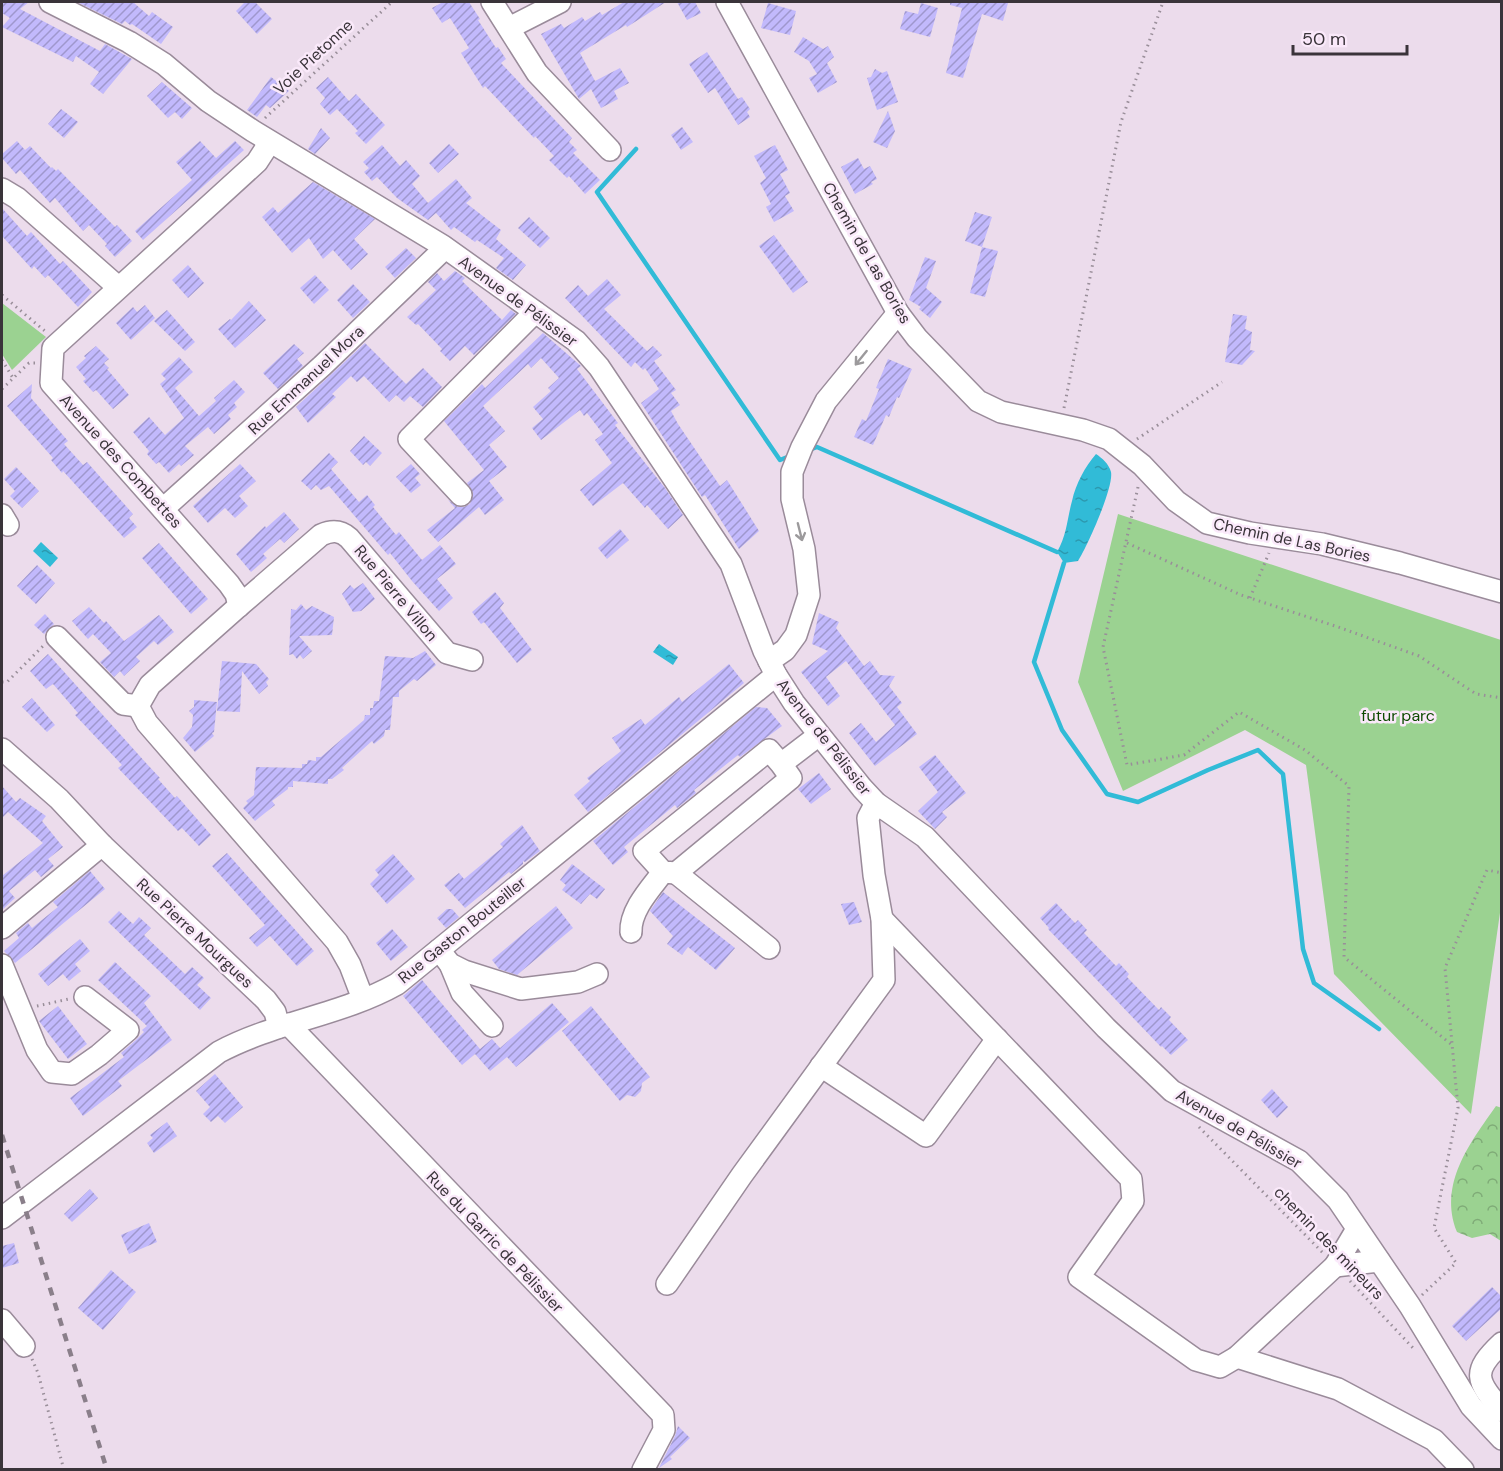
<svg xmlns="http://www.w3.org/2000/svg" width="1503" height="1471" viewBox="0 0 1503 1471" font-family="'DM Sans',sans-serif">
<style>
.forest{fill:url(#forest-crowns)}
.park{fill:#9bd291}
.water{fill:url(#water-ripples)}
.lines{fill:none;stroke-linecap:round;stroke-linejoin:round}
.stream{stroke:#31bbd7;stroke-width:4.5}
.building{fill:url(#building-hatch)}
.minor-casing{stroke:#9a8b9a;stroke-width:24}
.path{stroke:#998e99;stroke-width:3;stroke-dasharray:1.5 4.5;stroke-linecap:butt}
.minor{stroke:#fff;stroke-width:21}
.rail{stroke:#8a7f8a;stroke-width:4.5;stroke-dasharray:8 8;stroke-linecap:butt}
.oneway{stroke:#9c9a9c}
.labels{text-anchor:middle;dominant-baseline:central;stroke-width:5;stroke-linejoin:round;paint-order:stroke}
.street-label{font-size:16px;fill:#3a343a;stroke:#fae9fa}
.park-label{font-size:16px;fill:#0c4a00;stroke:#fae9fa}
</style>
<defs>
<pattern id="forest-crowns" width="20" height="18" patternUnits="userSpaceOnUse" patternTransform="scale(1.5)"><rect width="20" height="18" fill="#9bd291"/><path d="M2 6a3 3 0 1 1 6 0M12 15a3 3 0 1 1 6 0" fill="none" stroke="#7fab77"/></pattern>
<pattern id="water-ripples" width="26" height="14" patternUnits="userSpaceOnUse" patternTransform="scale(1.5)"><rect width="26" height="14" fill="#31bbd7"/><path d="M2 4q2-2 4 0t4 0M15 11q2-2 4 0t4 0" fill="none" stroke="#2b99af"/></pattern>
<pattern id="building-hatch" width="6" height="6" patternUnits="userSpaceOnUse" patternTransform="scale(1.5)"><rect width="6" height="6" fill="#c2b9fc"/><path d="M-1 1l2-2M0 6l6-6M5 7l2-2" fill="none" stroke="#9f97cd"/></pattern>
</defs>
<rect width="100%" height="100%" fill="#ecdcec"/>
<!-- forest -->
<path class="forest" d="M1496 1106 1502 1108 1501 1241 1490 1234 1472 1238 1457 1232C1438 1184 1470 1143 1496 1106Z"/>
<!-- park -->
<g class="park">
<path d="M2 303 46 337 12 370 2 354Z"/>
<path d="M1118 514 1501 640 1502 899 1471 1114 1334 974 1306 765 1245 730 1123 791 1078 682Z"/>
</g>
<!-- water -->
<g class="water">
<path d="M1096 454C1102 458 1109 464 1111 472 1114 487 1087 547 1078 561L1064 563 1057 552C1067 535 1067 519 1072 501 1076 483 1085 467 1096 454Z"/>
<path d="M41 542 58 558 50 567 33 551Z"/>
<path d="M659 644 678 657 673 665 653 652Z"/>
</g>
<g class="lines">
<!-- stream -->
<g class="stream">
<path d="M636 149 597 192 780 460 790 456"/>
<path d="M809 450 817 447 1057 552"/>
<path d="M1064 563 1034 662 1062 730 1107 794 1138 802 1208 770 1258 750 1283 774 1303 949 1314 983 1379 1029"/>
</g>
</g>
<!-- building -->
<g class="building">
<path d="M2 2H29L20 9 100 51 105 44 132 59 103 94 90 84 99 72 76 56 73 62 2 27 10 18 2 13Z"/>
<path d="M77 2H133L149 16 152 12 173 27 161 44 132 24 130 25 125 21 122 24Z"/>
<path d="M245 2H255L272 19 257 34 236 11Z"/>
<path d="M443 2H469L480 19 478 20 496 48 498 47 506 59 501 63 572 138 569 142 577 150 573 153 600 180 585 194 569 176 567 178 549 160 554 156 535 136 534 138 485 86 483 88 461 53 469 48 450 18 442 23 432 8Z"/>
<path d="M624 2H666L627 27 626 25 580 53 595 81 620 68 629 83 614 91 618 99 601 108 591 89 579 99 541 34 561 24 564 28 582 17 585 21 600 12 602 15Z"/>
<path d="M677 2H695L701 13 687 20Z"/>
<path d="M950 2H1002L1008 3 1003 21 982 14 963 78 946 73 962 8 950 5Z"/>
<path d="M768 3 796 11 790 35 761 28Z"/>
<path d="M921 3 938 8 930 37 900 29 905 11 918 14Z"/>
<path d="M803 37 823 49 828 46 834 57 827 63 837 82 818 93 809 78 817 74 809 61 794 52Z"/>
<path d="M707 52 738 99 742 97 750 109 747 112 750 117 738 125 715 88 708 93 689 64Z"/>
<path d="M875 69 882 73 887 71 898 102 877 110 867 78 871 77Z"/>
<path d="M271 77 289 91 270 108 266 105 257 117 247 110Z"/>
<path d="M328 77 349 101 356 94 385 125 366 144 355 133 358 131 337 109 330 115 320 104 325 98 316 88Z"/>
<path d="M162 82 192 108 182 119 175 112 168 118 147 96Z"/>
<path d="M61 109 78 122 64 138 48 124Z"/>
<path d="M888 111 895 131 887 148 873 142Z"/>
<path d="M682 127 693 142 681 150 671 135Z"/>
<path d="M321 128 330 138 315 154 308 149Z"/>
<path d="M17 141 25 150 30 146 51 168 52 167 56 171 58 169 115 227 117 225 132 241 115 257 105 246 107 244 89 225 83 231 55 198 50 203 20 170 16 174 2 158V154Z"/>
<path d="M200 141 216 158 235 141 244 150 143 240 135 231 192 180 176 162Z"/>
<path d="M449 144 459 154 438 173 429 163Z"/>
<path d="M382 145 400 166 406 160 420 176 412 184 428 203 456 179 472 198 466 203 501 230 496 239 526 265 513 280 496 268 504 258 477 240 475 242 454 227 451 230 436 213 428 220 397 198 377 177 372 181 364 172 369 168 363 162Z"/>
<path d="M775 145 788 170 780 174 790 193 785 196 794 211 774 222 766 207 771 204 760 183 766 178 754 156Z"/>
<path d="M858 158 864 169 870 166 877 179 871 182 873 184 855 194 841 167Z"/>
<path d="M313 182 375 219 354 239 368 254 351 270 333 250 323 259 309 238 292 253 262 217 273 207 278 213Z"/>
<path d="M2 208 27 236 31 232 60 264 63 261 92 292 78 307 48 275 45 278 34 266 32 269 2 236Z"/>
<path d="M975 212 992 217 982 247 965 241Z"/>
<path d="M529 217 550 238 540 248 518 228Z"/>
<path d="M774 235 808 282 793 293 759 246Z"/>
<path d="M982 247 998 251 985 297 970 293Z"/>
<path d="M406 248 416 258 395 278 385 267Z"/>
<path d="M925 257 936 261 926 288 942 302 930 318 919 309 921 307 909 300Z"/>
<path d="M188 265 204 283 188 298 172 280Z"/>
<path d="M455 271 465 278 462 281 502 320 511 310 516 314 474 355 465 346 450 361 440 351 442 349 418 324 416 325 407 317 436 290 428 282 437 273 444 281Z"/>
<path d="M315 275 329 290 314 304 300 288Z"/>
<path d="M607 279 621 295 604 309 647 351 653 346 662 355 654 361 676 390 671 393 680 405 671 411 678 424 720 486 727 480 759 531 739 549 705 495 702 497 641 403 659 389 645 368 643 370 635 362 631 367 565 298 578 285 588 296Z"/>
<path d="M353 284 370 302 353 318 337 300Z"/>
<path d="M249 301 266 320 235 348 218 329 230 319 231 320Z"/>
<path d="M145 305 155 318 131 340 116 323 133 307 137 312Z"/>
<path d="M167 310 195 342 185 351 154 321Z"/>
<path d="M1233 314 1247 316 1245 329 1252 332 1250 350 1255 351 1242 365 1225 362Z"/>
<path d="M543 333 581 366 577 369 618 423 615 425 665 488 683 515 668 529 647 505 645 508 623 483 593 506 580 490 612 463 595 440 603 434 587 413 584 416 580 410 541 440 532 428 543 419 533 407 551 391 548 388 559 378 541 358 531 368 528 364 483 406 505 431 489 445 507 467 489 481 504 500 485 515 479 507 438 542 427 530 455 508 448 500 458 507H464L470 504 473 493 467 483 484 470 444 421 482 384 485 388Z"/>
<path d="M365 343 406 384 423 368 442 387 423 407 410 396 404 402 396 395 389 402 364 376 357 382 351 376 332 394 336 397 308 423 296 407Z"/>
<path d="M294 344 304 353 297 359 303 366 278 389 263 373Z"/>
<path d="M96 346 109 359 104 363 109 368 107 369 129 395 113 409 96 390 93 392 83 381 86 379 76 367 86 358 84 356Z"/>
<path d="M179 357 193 372 175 388 199 416 216 401 214 398 234 380 245 392 234 403 237 407 228 415 231 419 214 434 208 427 185 446 194 455 181 466 179 464 169 473 159 462 156 464 147 454 149 451 133 432 149 417 165 435 184 418 160 384 166 379 161 374Z"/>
<path d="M888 359 912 369 899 398 897 397 889 417 886 415 873 445 854 437 862 419 866 421 879 389 876 388Z"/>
<path d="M32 384 31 398 68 441 64 444 83 465 87 462 133 514 129 518 137 527 124 538 63 471 62 473 51 460 53 458 7 406Z"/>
<path d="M364 436 382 453 370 466 366 462 363 465 350 451Z"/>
<path d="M329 453 338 462 331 469 359 502 367 495 375 505 373 507 396 535 399 532 422 560 440 545 456 564 437 579 453 598 439 611 412 581 390 553 388 555 329 486 321 490 316 485 311 490 301 481Z"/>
<path d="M240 464 256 481 239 496 248 506 235 518 225 508 208 523 193 506Z"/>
<path d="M411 464 420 474 415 478 421 485 411 493 396 477Z"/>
<path d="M16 467 39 491 22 508 10 496 15 491 4 479Z"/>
<path d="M284 512 299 529 284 543 280 539 272 546 263 554 267 558 251 572 236 554 265 526 266 528Z"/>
<path d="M620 529 629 540 607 559 598 548Z"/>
<path d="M159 543 208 599 191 614 142 558Z"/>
<path d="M37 565 55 583 36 604 17 586Z"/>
<path d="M363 583 375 599 361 611 353 612 342 594 350 585 354 589Z"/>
<path d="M495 592 504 603 500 608 532 650 517 663 484 622 481 624 472 612Z"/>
<path d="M301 604 306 610 312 606 334 617 332 635 299 636 312 651 303 659 300 655 297 659 293 654 289 655 291 609 296 610Z"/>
<path d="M89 607 104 623 106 621 124 641 159 615 174 632 158 645 154 641 136 657 140 661 124 676 120 671 114 677 100 662 111 653 93 634 88 639 72 621Z"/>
<path d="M819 613 839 622 836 628 864 666 870 661 880 675 895 676 889 686 902 703 897 707 917 734 875 766 849 733 861 723 876 742 895 725 846 661 826 677 840 696 828 706 801 672 828 651 812 644Z"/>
<path d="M45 614 54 624 44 634 34 625Z"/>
<path d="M425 651 436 665 417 681 414 679 399 691V697H393L390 730H385L384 736 374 744 372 741 342 768 344 770 332 779H328V784L293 781V787H288V789L272 801 275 805 255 821 243 808 248 803 246 801 254 795 256 767 302 768V764H307L308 760 316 761V757H321L364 720 365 715H370V708H373L374 701H379L385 656 413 658Z"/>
<path d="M48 654 146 763 160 778 158 779 175 798 177 796 211 835 199 846 182 828 178 831 118 768 122 765 75 715 78 713 53 684 46 689 30 671Z"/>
<path d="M222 661 256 664 269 679 266 682 268 686 259 694 242 671 240 712 217 711Z"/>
<path d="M729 664 744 683 588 812 574 795 590 781 587 778 621 751 612 738 641 719 645 725 679 697 682 702Z"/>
<path d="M32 698 55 725 47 732 22 707Z"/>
<path d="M194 700 217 702 214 732 212 733 214 736 195 752 183 738 192 727 193 715 189 711 194 707Z"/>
<path d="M756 707 767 708 782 726 740 757 738 755 694 790 696 793 677 808 675 805 624 847 628 852 613 865 593 841Z"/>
<path d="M935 755 966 793 942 812 947 817 935 829 918 811 938 792 919 767Z"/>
<path d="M819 773 831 789 811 804 798 789Z"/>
<path d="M2 786 16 802 20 798 46 816 42 821 63 847 48 859 54 866 41 877 35 870 9 891 15 898 2 910V876L43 843 8 812 2 818Z"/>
<path d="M522 825 540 851 525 862 523 861V864L511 874 509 872 465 908 444 885 459 873 464 879 503 847 500 844Z"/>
<path d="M227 853 314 951 297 966 270 936 257 947 249 938 265 925 212 866Z"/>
<path d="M393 854 415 879 387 904 370 884 379 875 375 870Z"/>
<path d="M572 864 605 889 597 899 590 894 581 904 562 890 566 885 560 880Z"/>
<path d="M90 871 105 889 15 963 4 951 19 938 16 933 28 923 32 928 58 907 53 902Z"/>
<path d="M663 892 735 948 716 970 688 947 682 955 667 944 673 936 650 911Z"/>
<path d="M854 902 862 922 849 925 841 904Z"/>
<path d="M1056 903 1075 923 1078 920 1087 930 1084 933 1116 966 1119 963 1129 974 1127 977 1159 1010 1161 1007 1171 1017 1169 1020 1188 1040 1171 1055 1162 1046 1161 1047 1048 929 1049 928 1040 918Z"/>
<path d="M556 906 573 928 517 975 499 969 492 960Z"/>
<path d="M447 909H452L459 917 446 928 437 918Z"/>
<path d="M119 911 133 924 139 917 151 928 144 935 185 974 192 967 204 978 197 985 211 998 200 1010 108 922Z"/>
<path d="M392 929 408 947 391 961 376 943Z"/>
<path d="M80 939 90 951 75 964 81 971 69 981 63 974 48 986 38 974Z"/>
<path d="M115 962 151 996 144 1003 172 1040 118 1081 122 1086 83 1116 70 1098 124 1057 121 1053 136 1040 144 1032 142 1030 147 1026 98 980Z"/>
<path d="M422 980 480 1049 492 1039 500 1048 552 1003 569 1022 516 1067 507 1057 490 1071 475 1054 462 1065 403 996Z"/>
<path d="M58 1006 87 1044 68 1059 39 1021Z"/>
<path d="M591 1006 650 1077 642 1083 641 1091 635 1097 627 1095 620 1101 562 1031Z"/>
<path d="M215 1074 243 1107 225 1123 218 1116 211 1122 203 1114 210 1107 196 1091Z"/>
<path d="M1272 1089 1288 1107 1277 1118 1261 1100Z"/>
<path d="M167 1122 177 1136 154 1153 147 1143 153 1138 150 1135Z"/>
<path d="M90 1189 98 1198 72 1222 64 1214Z"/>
<path d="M149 1223 157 1242 129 1254 121 1235Z"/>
<path d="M14 1243 19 1263 2 1268V1246Z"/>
<path d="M111 1270 136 1292 103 1330 78 1308Z"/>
<path d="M1492 1287 1502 1297V1308L1466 1341 1452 1326Z"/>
<path d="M678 1426 690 1438 670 1457 672 1459 659 1468 675 1436Z"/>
</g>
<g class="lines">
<defs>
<g id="minor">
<path d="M50 2 129 42 164 64 208 101 253 131 443 246 576 341 599 367 731 564 764 651 776 675 794 703 862 788 876 803 925 837 1106 1028 1172 1091 1299 1161 1338 1200 1410 1306 1471 1406 1502 1439"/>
<path d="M492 2 537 73 610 150"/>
<path d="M727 2 898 313 917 338 978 401 1001 412 1083 430 1109 439 1142 465 1176 501 1207 523 1250 533 1322 544 1400 563 1502 592"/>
<path d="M509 28 560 2"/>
<path d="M2 189 17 198 118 287"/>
<path d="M461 495 409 439 535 312"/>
<path d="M163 509 322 366 445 248"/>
<path d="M2 515 8 525"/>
<path d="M239 606 236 594 229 584 51 383 53 348 257 162 270 142"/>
<path d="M57 637 123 704 138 706"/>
<path d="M769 661 785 650 796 635 809 595 804 549 792 499V472L802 447 826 401 898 313"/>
<path d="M2 749 59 799 102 845 266 1000 275 1012 279 1027"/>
<path d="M781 764 791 778 676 873 663 872 644 851 769 750 781 764 819 735"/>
<path d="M676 873 769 948"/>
<path d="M882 919 1131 1179 1133 1201 1079 1277 1196 1360 1220 1367 1237 1357 1335 1266"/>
<path d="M2 928 102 845"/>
<path d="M631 932C630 910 651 888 663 872"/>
<path d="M439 950 450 964 464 971 521 989 578 982 597 974"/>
<path d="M450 964 462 993 492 1026"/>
<path d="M2 965 37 1050 52 1072 72 1074 99 1055 128 1030 85 997"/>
<path d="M363 999 350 965 337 942 147 723 138 706 150 685 239 606 321 535C332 530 340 530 349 538L447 653 472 660"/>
<path d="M288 1024 663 1415 664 1430 643 1470"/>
<path d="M821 1066 926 1136 997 1039"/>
<path d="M2 1218 219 1052C275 1022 342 1015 397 984L776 675"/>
<path d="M1357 1229 1335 1266 1379 1261"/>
<path d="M667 1284 742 1175 884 980 882 919 874 875 868 818 876 803"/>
<path d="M2 1320 24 1346"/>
<path d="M1502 1343C1471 1372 1476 1380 1502 1411"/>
<path d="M1237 1357 1338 1389 1434 1440 1463 1470"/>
</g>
</defs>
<!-- minor casing -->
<use href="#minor" class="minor-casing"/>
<!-- path -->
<g class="path">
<path d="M265 118 392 2"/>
<path d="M2 295 46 332"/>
<path d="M2 360 13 378"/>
<path d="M2 389 29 363H35"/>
<path d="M1064 408 1121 122 1163 2"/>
<path d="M1137 439 1222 382"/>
<path d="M1138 487 1103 647 1127 765 1184 755 1239 712 1305 750 1349 786 1344 957 1452 1045"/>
<path d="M1127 543 1241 595 1338 627 1419 656 1476 694 1502 698"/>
<path d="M1250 598 1269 553"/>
<path d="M2 682H7L44 645"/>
<path d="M37 1006 69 999"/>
<path d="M1199 1127 1323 1253"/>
<path d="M1350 1281 1414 1349"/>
<path d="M1422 1295 1456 1263 1434 1228 1458 1108 1445 968 1487 870 1502 873"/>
<path d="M32 1359 38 1373 64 1470"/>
</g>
<!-- minor -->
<use href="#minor" class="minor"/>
<!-- rail -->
<path class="rail" d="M2 1135 107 1470"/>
</g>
<!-- one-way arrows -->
<defs><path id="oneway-shaft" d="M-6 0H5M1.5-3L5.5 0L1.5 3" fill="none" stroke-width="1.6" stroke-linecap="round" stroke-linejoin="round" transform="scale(1.5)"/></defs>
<g class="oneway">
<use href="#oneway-shaft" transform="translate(861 358) rotate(129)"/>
<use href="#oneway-shaft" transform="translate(800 532) rotate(76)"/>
</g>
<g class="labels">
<!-- street labels -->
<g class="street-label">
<text transform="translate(313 57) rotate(-43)">Voie Pietonne</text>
<text transform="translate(867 253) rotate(60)">Chemin de Las Bories</text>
<text transform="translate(518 301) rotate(36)">Avenue de Pélissier</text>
<text transform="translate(306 380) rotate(-43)">Rue Emmanuel Mora</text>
<text transform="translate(121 461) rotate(48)">Avenue des Combettes</text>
<text transform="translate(1292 540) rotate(12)">Chemin de Las Bories</text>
<text transform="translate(396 593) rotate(50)">Rue Pierre Villon</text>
<text transform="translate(824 737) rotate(52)">Avenue de Pélissier</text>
<text transform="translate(462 930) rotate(-39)">Rue Gaston Bouteiller</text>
<text transform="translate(195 933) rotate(43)">Rue Pierre Mourgues</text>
<text transform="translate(1239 1129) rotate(30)">Avenue de Pélissier</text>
<text transform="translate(495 1242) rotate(46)">Rue du Garric de Pélissier</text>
<text transform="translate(1329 1243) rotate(46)">chemin des mineurs</text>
</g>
<!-- park labels -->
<g class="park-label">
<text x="1398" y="715">futur parc</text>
</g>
</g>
<!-- border -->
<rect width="1503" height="1471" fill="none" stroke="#3a343a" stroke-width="6"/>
<!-- scale -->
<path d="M1293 45v9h114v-9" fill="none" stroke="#3a343a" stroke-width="3"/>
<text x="1302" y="45" font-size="18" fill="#3a343a" stroke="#fae9fa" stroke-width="4.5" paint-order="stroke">50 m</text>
</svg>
